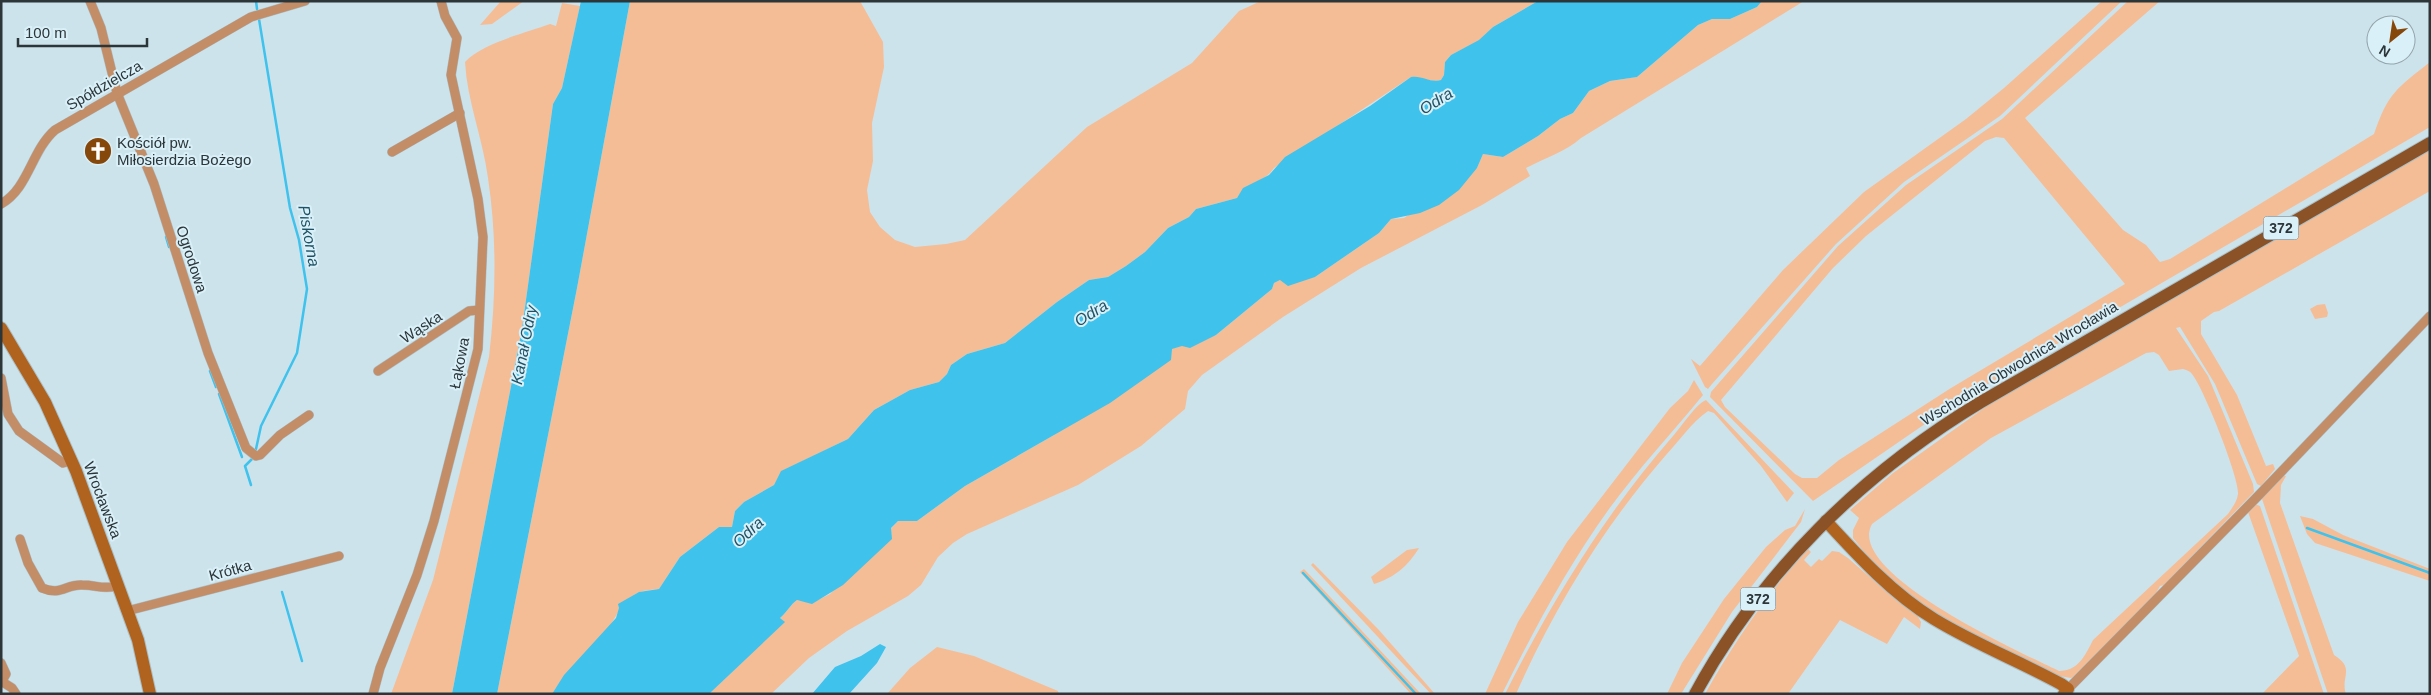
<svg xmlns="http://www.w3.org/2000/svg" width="2431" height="695" viewBox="0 0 2431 695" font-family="Arial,sans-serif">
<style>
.green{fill:#f5bd95;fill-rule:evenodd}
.water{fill:#3fc2ec}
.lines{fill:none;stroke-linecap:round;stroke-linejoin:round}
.stream{stroke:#3fc2ec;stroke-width:2.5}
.street-casing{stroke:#acc0c8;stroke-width:10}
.secondary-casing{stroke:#acc0c8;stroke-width:14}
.primary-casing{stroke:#acc0c8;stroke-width:14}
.street{stroke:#c28d67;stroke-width:9}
.secondary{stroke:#b0631e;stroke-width:12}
.primary{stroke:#8a5226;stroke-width:12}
.labels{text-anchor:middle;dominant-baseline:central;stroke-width:4;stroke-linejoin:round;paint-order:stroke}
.shield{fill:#d9f0f9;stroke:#606d72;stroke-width:1}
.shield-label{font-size:14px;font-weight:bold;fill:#2c3538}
.street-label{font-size:15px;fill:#2c3538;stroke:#d9f0f9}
.poi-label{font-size:15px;fill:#2c3538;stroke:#d9f0f9;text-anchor:start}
.water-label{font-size:16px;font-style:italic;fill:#1e5264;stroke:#d9f0f9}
</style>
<rect width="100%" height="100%" fill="#cce3ec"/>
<!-- green -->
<g class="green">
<path d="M501 1H524L492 24 480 25Z"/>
<path d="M630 1H860L883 42 884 67 872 123 873 161 867 190 870 212 880 227 895 240 915 247 946 244 965 240 1087 127 1192 63 1239 11 1261 1H1538L1493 27 1480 40 1451 55 1445 62 1444 75 1441 80 1435 81 1411 77 1274 168C1263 184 1248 180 1237 198L1196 209 1189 217 1168 228 1145 252 1126 266 1108 277 1089 280 1057 302 1005 343 967 354 951 365 947 374 939 382 910 390 874 410 848 439 782 471 774 485 744 502 735 511 732 527H719L680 557 659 589C653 590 645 590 640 592 621 599 617 619 605 632 587 653 567 670 552 694H497L577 288Z"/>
<path d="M1762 1H1804L1581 138C1565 152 1545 158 1526 168L1530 176 1482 205 1361 268 1283 317 1202 375 1188 391 1185 409 1141 446 1078 485 967 534 953 543 938 557 921 585 908 596 847 631 809 658 771 694H709L784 622 780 618C786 613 791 604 797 600L812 603 830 594 898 521H917L965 486 1054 435 1171 349 1216 335 1272 289 1274 283 1280 280 1315 277 1379 233 1391 219 1404 218 1477 168 1483 154 1503 157 1538 136 1560 119 1573 113 1589 91 1610 81 1637 77 1698 25 1712 19H1730L1757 7Z"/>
<path d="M2102 1H2122L2000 116 1904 182 1836 244 1712 384 1708 389 1705 387 1691 359 1700 366 1783 270 1864 192 1966 119 2004 88Z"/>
<path d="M2128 1H2160L2025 118 2123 230 2146 245 2160 262 2170 259 2374 134C2388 93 2397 88 2430 62V127L1988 384 1938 415 1813 501 1710 397 1711 392 1838 246 1906 185 2002 119ZM1996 137 2004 138 2125 284 1951 388 1839 460 1817 478H1802L1795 474 1725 407 1721 400 1833 268 1866 236 1985 141Z"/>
<path d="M562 3 580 6 562 88 553 104 522 329 452 694H391L433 580 489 357C496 297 497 238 488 178 483 139 467 101 465 62 482 43 526 33 550 24L556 26Z"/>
<path d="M2430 148V191L2219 311 2214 312 2201 321V334L2237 395 2266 466 2273 464 2275 469 2261 486 2257 484 2215 384 2180 327 2176 328 2208 376 2253 484 2254 492 2164 585 2160 586 2155 595 2076 675 2071 678 2059 676 1939 617 1908 596 1873 563 1853 538V530L1859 518 1850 510 1893 473 2004 394ZM2154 352 2159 355 2169 371 2183 369C2186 370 2190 371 2192 374 2203 387 2240 479 2238 494 2237 502 2232 508 2228 514L2093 640C2085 656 2078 671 2059 671 2024 654 1844 573 1872 524L1991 438 2146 353Z"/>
<path d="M2325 304 2328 313 2327 317 2315 319 2310 309 2317 305Z"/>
<path d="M1694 380 1703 395C1672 433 1638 469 1609 509 1567 567 1534 630 1502 694H1485L1518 622 1567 542 1670 408 1688 391Z"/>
<path d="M1706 400 1794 493 1787 502 1761 466 1714 413 1708 411C1691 423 1680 440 1666 455 1604 526 1554 608 1516 694H1505C1552 601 1604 515 1673 436 1681 427 1696 404 1706 400Z"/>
<path d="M2281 475 2286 476 2281 485 2280 503 2334 655C2356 669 2340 676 2346 694H2328L2262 499 2263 496Z"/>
<path d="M2255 504 2260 506 2324 694H2262L2299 656 2248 512Z"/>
<path d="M1805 509 1801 522 1732 612 1681 694H1667L1682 663 1724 599 1766 547 1785 530 1795 526Z"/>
<path d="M2300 516 2313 519 2343 535 2430 569V581L2315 543 2307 534Z"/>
<path d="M1419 548C1407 567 1395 577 1374 584L1371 577 1407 550Z"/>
<path d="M1808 549 1811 552 1804 560 1811 567 1819 559 1822 561 1832 551 1839 552 1848 558 1897 601 1917 615 1921 622 1920 629 1904 617 1887 644 1840 620 1788 694H1705C1734 642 1768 593 1808 549Z"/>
<path d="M1313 563 1378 629 1435 694H1431L1311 565Z"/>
<path d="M1304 569 1421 694H1411L1300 572Z"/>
<path d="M937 647 974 656 1058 691 1059 694H887L910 668Z"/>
</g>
<!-- water -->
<g class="water">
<path d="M581 1H630L577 288 497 694H452L522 329 553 104 562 88Z"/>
<path d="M1538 1H1762L1757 7 1730 19H1712L1698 25 1637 77 1610 81 1589 91 1573 113 1560 119 1538 136 1503 157 1483 154 1477 168 1459 190 1439 205 1420 213 1391 219 1379 233 1315 277 1288 286 1280 280 1274 283 1272 289 1216 335 1190 348 1182 346 1172 349 1171 360 1110 403 965 486 917 521H898L891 528 892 539 843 585 812 604 797 600C791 604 786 613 780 618L785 622 709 694H552L564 675 616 618 619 608 618 604 639 592 659 589 680 557 719 527H732L735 511 744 502 774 485 781 471 848 439 874 410 910 390 939 382 947 374 951 365 967 354 1005 343 1057 302 1089 280 1108 277 1126 266 1145 252 1168 228 1189 217 1196 209 1237 198 1243 188 1269 175 1285 157 1370 106 1411 77C1422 75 1430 83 1441 80L1444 75 1445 62 1451 55 1479 40 1493 27Z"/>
<path d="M880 644 886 647 877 663 849 694H812L835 667 861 656Z"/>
</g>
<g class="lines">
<!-- stream -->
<g class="stream">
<path d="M256 1 257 9"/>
<path d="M166 237 169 247"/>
<path d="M210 371 216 387"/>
<path d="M219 394 242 457"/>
<path d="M256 449 261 426 297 353 307 289 299 240 290 208 259 19"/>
<path d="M251 485 245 466 252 459"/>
<path d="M2307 528 2430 573"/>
<path d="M1303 573 1416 694"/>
<path d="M282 592 302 661"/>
</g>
<defs>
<g id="street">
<path d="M90 1 101 28 117 93 154 184 208 353 246 448 256 456 260 455 280 435 309 415"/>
<path d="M392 152 460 113"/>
<path d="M1 204C29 188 31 151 55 130L251 17 305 1"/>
<path d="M378 371 469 311 479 310"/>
<path d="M1 378 8 414 19 431 63 463 71 461"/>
<path d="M20 539 28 563 42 588C61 596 66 584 82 585 97 585 102 590 118 586"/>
<path d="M127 611 339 556"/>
<path d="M1 663 6 674 2 681"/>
<path d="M1 681 12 688 16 694"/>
<path d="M2068 689 2259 495 2430 316"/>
<path d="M373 694 380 668 417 575 434 521 478 349 483 237 478 199 451 75 457 38 445 16 441 1"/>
</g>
<g id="secondary">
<path d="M1 328 45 402 76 471 138 640 150 694"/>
<path d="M1826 521C1859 557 1893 594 1934 619 1975 644 2019 661 2061 684L2068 689 2064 694"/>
</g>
<path id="primary" d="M1695 694C1761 572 1863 473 1981 402L2430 143"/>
</defs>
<!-- street casing -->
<use href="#street" class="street-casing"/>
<!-- secondary casing -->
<use href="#secondary" class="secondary-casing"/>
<!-- primary casing -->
<use href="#primary" class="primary-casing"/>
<!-- street -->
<use href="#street" class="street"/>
<!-- secondary -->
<use href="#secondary" class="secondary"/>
<!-- primary -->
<use href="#primary" class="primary"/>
</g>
<!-- icons -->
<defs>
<symbol id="church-disc" viewBox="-11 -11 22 22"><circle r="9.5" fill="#86470a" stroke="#d9f0f9"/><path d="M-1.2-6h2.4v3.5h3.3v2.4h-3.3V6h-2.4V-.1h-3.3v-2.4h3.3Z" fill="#fff"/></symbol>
</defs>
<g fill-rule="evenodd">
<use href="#church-disc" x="82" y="135" width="32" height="32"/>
</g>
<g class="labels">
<!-- shield labels -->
<g class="shield">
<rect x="2263.5" y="216.5" width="35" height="23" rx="4"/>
<rect x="1740.5" y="587.5" width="35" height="23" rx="4"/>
</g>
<g class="shield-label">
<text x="2281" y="228">372</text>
<text x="1758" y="599">372</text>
</g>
<!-- street labels -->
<g class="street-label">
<text transform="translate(104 85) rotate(-30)">Spółdzielcza</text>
<text transform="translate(192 259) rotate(72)">Ogrodowa</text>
<text transform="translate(421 327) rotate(-33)">Wąska</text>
<text transform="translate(459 363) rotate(-79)">Łąkowa</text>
<text transform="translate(2019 363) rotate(-31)">Wschodnia Obwodnica Wrocławia</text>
<text transform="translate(103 500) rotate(69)">Wrocławska</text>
<text transform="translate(230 570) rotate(-15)">Krótka</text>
</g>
<!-- poi labels -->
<g class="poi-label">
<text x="117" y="142">Kościół pw.<tspan x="117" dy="17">Miłosierdzia Bożego</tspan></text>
</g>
<!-- water labels -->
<g class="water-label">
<text transform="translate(1436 101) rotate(-32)">Odra</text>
<text transform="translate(309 236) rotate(80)">Piskorna</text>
<text transform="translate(1091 313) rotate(-32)">Odra</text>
<text transform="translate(524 345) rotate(-79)">Kanał Odry</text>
<text transform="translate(748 532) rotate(-43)">Odra</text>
</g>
</g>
<!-- border -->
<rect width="2431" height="695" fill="none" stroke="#2c3538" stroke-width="5"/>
<!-- north arrow -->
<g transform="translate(2391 40) rotate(210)"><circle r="24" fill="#d9f0f9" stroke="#94a5ac"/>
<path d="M0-4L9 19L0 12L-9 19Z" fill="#86470a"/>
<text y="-8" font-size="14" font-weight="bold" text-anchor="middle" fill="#2c3538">N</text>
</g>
<!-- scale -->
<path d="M18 38v8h129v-8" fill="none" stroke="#2c3538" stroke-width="2.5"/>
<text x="25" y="38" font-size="15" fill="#2c3538" stroke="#d9f0f9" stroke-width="4" paint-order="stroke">100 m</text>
</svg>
